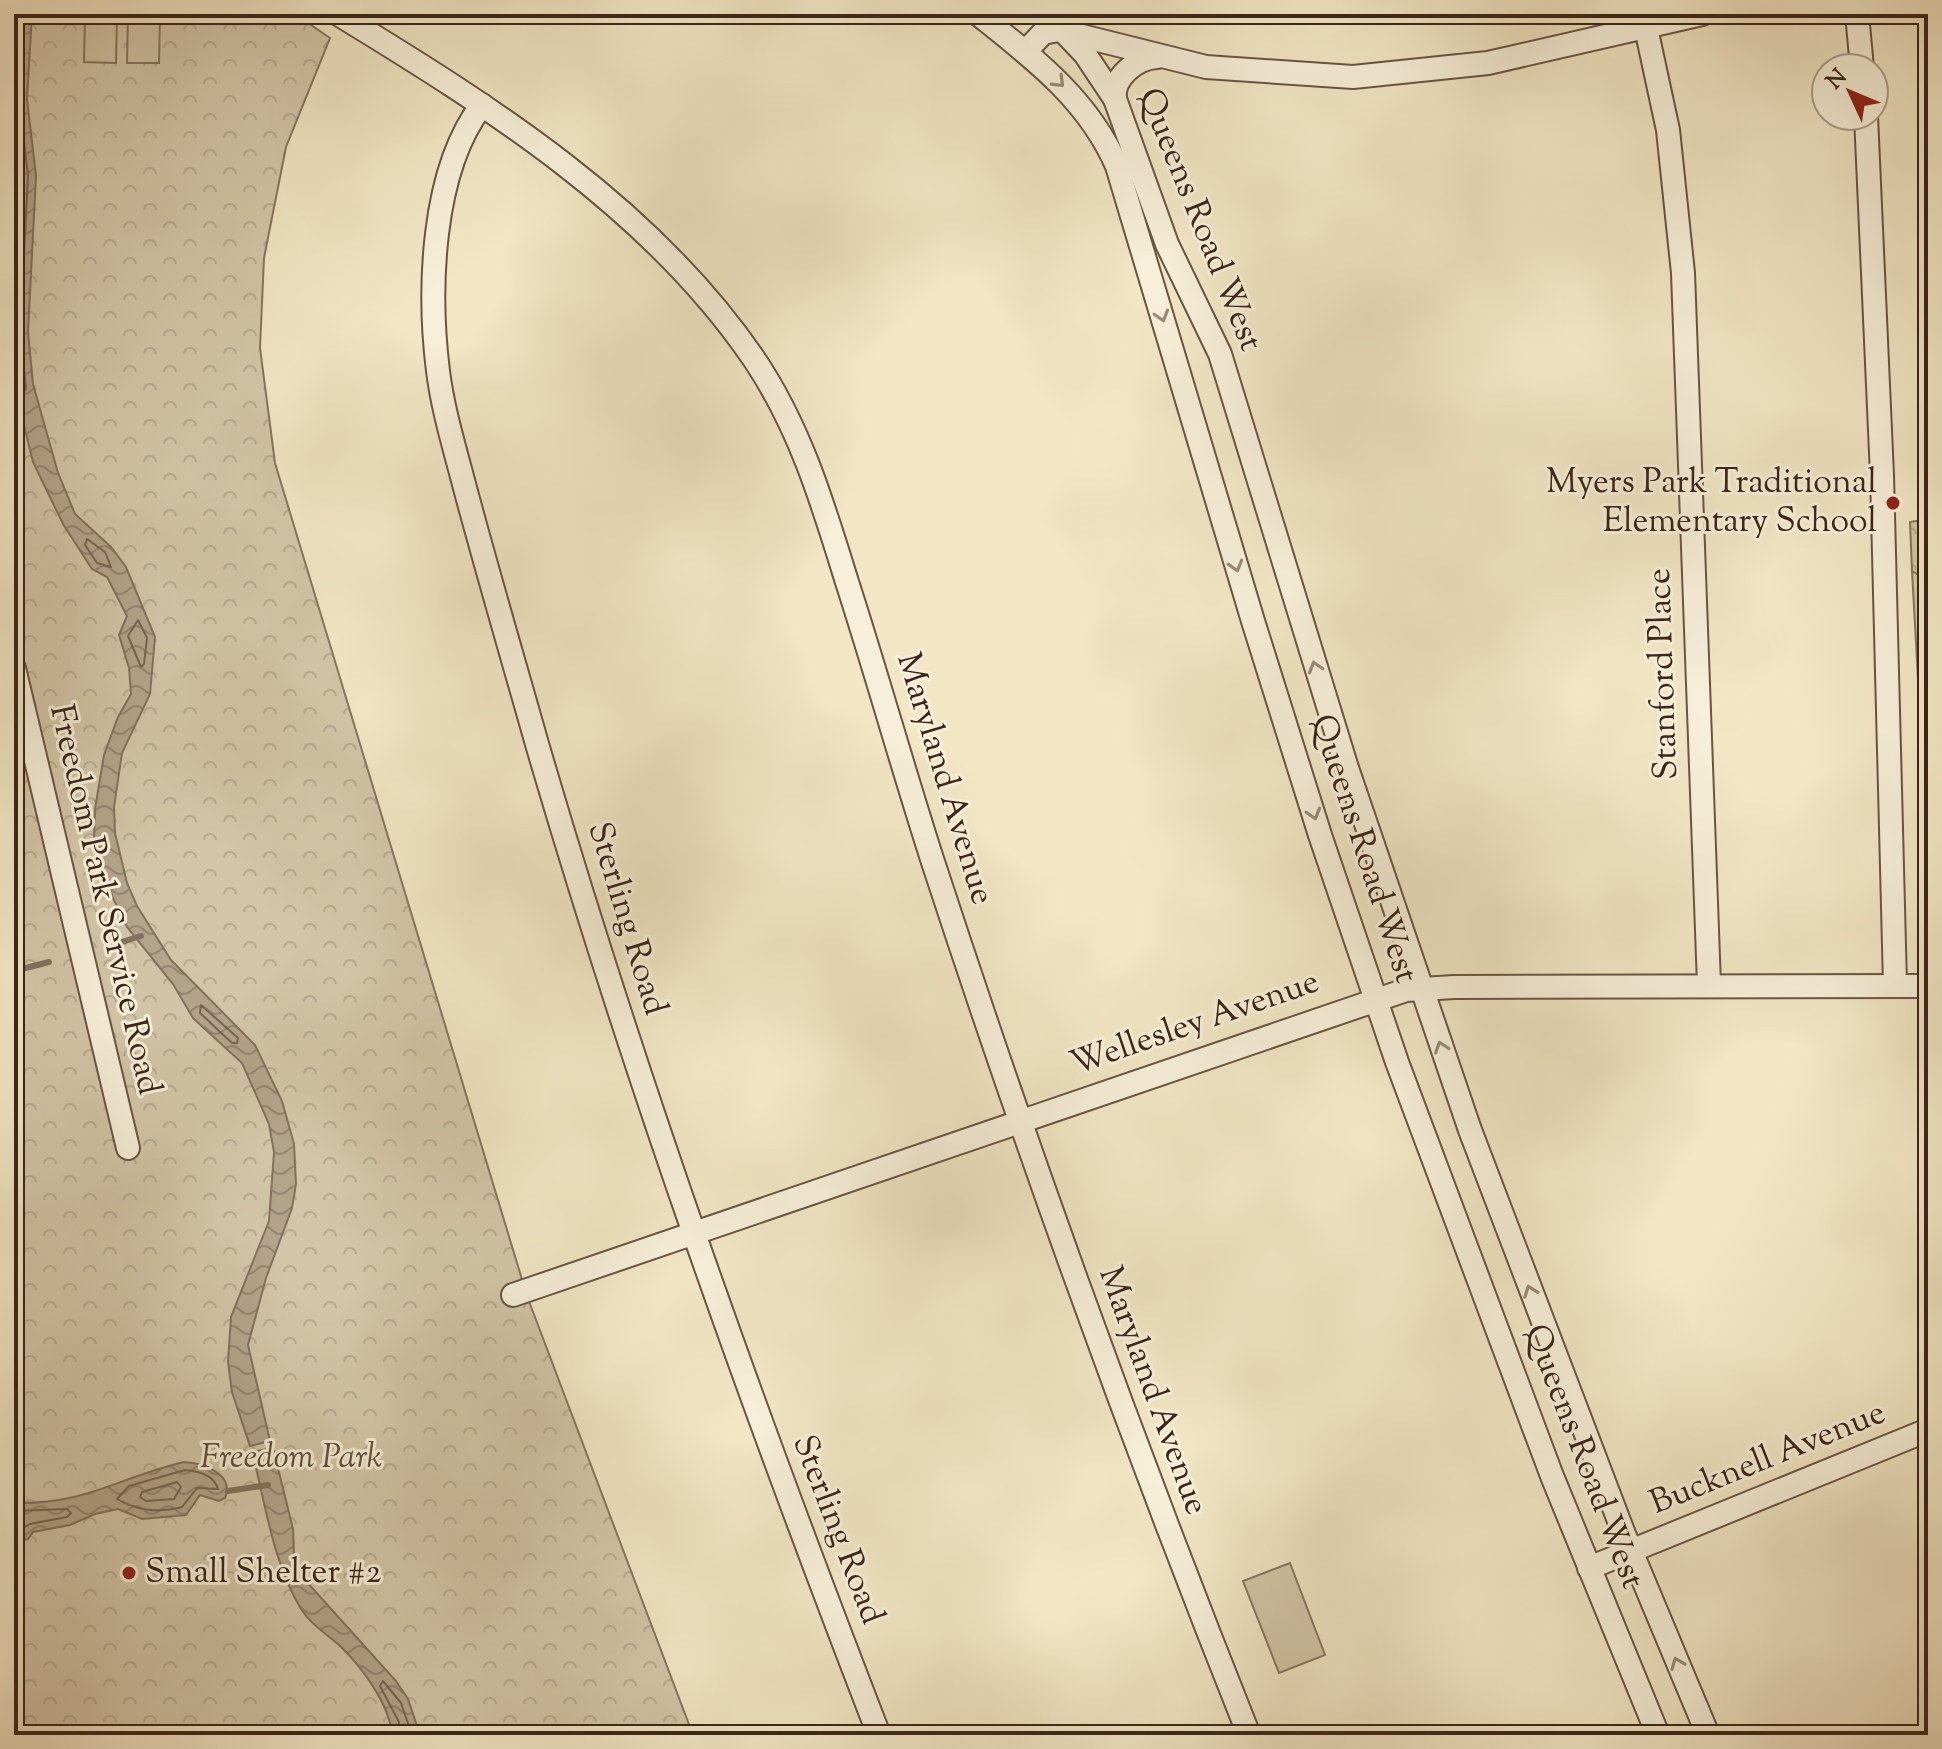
<svg xmlns="http://www.w3.org/2000/svg" width="1942" height="1749" viewBox="0 0 1942 1749" font-family="'Sorts Mill Goudy',serif">
<style>
.park{fill:url(#park-crowns);stroke:#877560;stroke-width:2}
.garden{fill:#d3c5a8;stroke:#877560;stroke-width:2}
.water{fill:url(#water-waves);stroke:#84715d;stroke-width:2}
.lines{fill:none;stroke-linecap:round;stroke-linejoin:round}
.shore{stroke:#786452;stroke-width:2}
.stream{stroke:#84715d;stroke-width:6}
.minor-casing{stroke:#695544;stroke-width:26}
.minor{stroke:#f7efd9;stroke-width:22}
.oneway{stroke:#998a79}
.poi-dot{fill:#8f2418;stroke:#f7efd9;stroke-width:3}
.labels{text-anchor:middle;dominant-baseline:central;stroke-width:6;stroke-linejoin:round;paint-order:stroke}
.street-label{font-size:34px;fill:#3b2519;stroke:#f7efd9}
.poi-label{font-size:34px;fill:#3b2519;stroke:#f7efd9;text-anchor:end}
.park-label{font-size:34px;font-style:italic;fill:#614d3d;stroke:#f7efd9}
</style>
<defs>
<pattern id="park-crowns" width="20" height="18" patternUnits="userSpaceOnUse" patternTransform="scale(2)"><rect width="20" height="18" fill="#d3c5a8"/><path d="M2 6a3 3 0 1 1 6 0M12 15a3 3 0 1 1 6 0" fill="none" stroke="#b6a990"/></pattern>
<pattern id="water-waves" width="16" height="10" patternUnits="userSpaceOnUse" patternTransform="scale(2)"><rect width="16" height="10" fill="#b4a48b"/><path d="M0 5q4-4 8 0t8 0" fill="none" stroke="#948571"/></pattern>
</defs>
<rect width="100%" height="100%" fill="#f2e6c5"/>
<filter id="stains"><feTurbulence type="fractalNoise" baseFrequency=".0025" numOctaves="4"/><feColorMatrix values="0 0 0 0 .2 0 0 0 0 .09 0 0 0 0 .02 0 0 0 .5 -.17"/></filter>
<radialGradient id="worn" r=".72"><stop offset=".6" stop-color="#630" stop-opacity="0"/><stop offset="1" stop-color="#630" stop-opacity=".3"/></radialGradient>
<!-- park -->
<g class="park">
<path d="M14 14H295L330 38 286 147 264 258 260 348 275 463 527 1296 693 1735H14Z"/>
<path d="M1928 519V581L1912 571 1910 522Z"/>
</g>
<!-- garden -->
<g class="garden">
<path d="M85 14H117L116 63 84 62Z"/>
<path d="M128 14H160L159 63H127Z"/>
<path d="M1912 571 1928 581V840H1927Z"/>
<path d="M1290 1563 1325 1655 1279 1673 1243 1581Z"/>
</g>
<!-- water -->
<g class="water">
<path d="M14 14H32L27 99 36 176 28 332 33 384 58 473 75 514 111 547 126 567 155 637 150 694 122 753 114 807 115 833 127 883 137 906 171 960 255 1045 282 1101 294 1144 296 1184 292 1208 266 1278 248 1345 270 1441 250 1446 232 1392 228 1362 231 1317 269 1221 274 1152 269 1124 242 1063 193 1018 173 984 127 927 113 898 94 840 95 809 104 755 118 717 131 694 129 668 119 635 127 616 107 577 92 569 63 524 33 462 15 389Z"/>
<path d="M273 1448 293 1529 294 1555 305 1580 396 1681 408 1699 420 1735H392C390 1705 362 1667 340 1646 327 1634 311 1625 301 1609 272 1560 266 1505 252 1452Z"/>
<path d="M184 1462C203 1463 235 1474 225 1498L219 1501 200 1495 186 1515 142 1519 118 1509 95 1514 70 1525 33 1532 28 1539 14 1541V1503C86 1505 119 1477 184 1462Z"/>
</g>
<g class="lines">
<!-- shore -->
<g class="shore">
<path d="M14 147 18 176 14 270"/>
<path d="M14 391 23 393 26 389 20 332 28 176 19 99 24 14"/>
<path d="M87 539 105 552 111 567 97 563 85 545Z"/>
<path d="M138 620 147 638 144 664 141 667 128 636Z"/>
<path d="M201 1005 238 1038 237 1043H232L200 1013Z"/>
<path d="M185 1470C198 1471 214 1475 218 1489L197 1488 182 1507C158 1513 138 1511 117 1499L129 1486Z"/>
<path d="M177 1482 181 1487 174 1499 146 1501 140 1497 142 1492Z"/>
<path d="M14 1511 67 1509 71 1513 67 1517 30 1524 14 1533"/>
<path d="M399 1735V1722L380 1686 383 1681 401 1703 412 1735"/>
</g>
<!-- stream -->
<g class="stream">
<path d="M112 945 141 936"/>
<path d="M14 971 49 962"/>
<path d="M228 1491 268 1485"/>
</g>
<defs>
<g id="minor">
<path d="M338 14C492 108 651 208 754 359 800 427 823 504 847 582 877 675 903 769 933 862 1029 1156 1134 1447 1249 1735"/>
<path d="M978 14C1033 58 1088 99 1117 166L1253 621 1320 835 1397 1062 1552 1476 1658 1735"/>
<path d="M1047 14 1085 54 1115 99 1167 244 1220 354 1347 768 1470 1130 1624 1534 1708 1735"/>
<path d="M1857 14 1862 68"/>
<path d="M1646 28 1668 130 1683 273 1709 985"/>
<path d="M1025 52 1043 33 1058 30 1206 67 1353 77 1488 63 1702 14"/>
<path d="M1115 99C1112 78 1136 58 1157 57"/>
<path d="M482 105C431 171 428 291 438 371 443 411 455 449 465 488 488 574 513 659 537 744 635 1080 753 1409 879 1735"/>
<path d="M1866 116 1882 475 1895 985"/>
<path d="M14 668 128 1148"/>
<path d="M513 1295 1406 990 1454 987 1928 986"/>
<path d="M1589 1568 1928 1430"/>
</g>
</defs>
<!-- minor casing -->
<use href="#minor" class="minor-casing"/>
<!-- minor -->
<use href="#minor" class="minor"/>
</g>
<!-- one-way arrows -->
<defs><path id="oneway-chevron" d="M-2-3.5L2.5 0L-2 3.5" fill="none" stroke-width="1.6" stroke-linecap="round" stroke-linejoin="round" transform="scale(2)"/></defs>
<g class="oneway">
<use href="#oneway-chevron" transform="translate(1059 82) rotate(45)"/>
<use href="#oneway-chevron" transform="translate(1162 316) rotate(73)"/>
<use href="#oneway-chevron" transform="translate(1236 566) rotate(74)"/>
<use href="#oneway-chevron" transform="translate(1315 667) rotate(-107)"/>
<use href="#oneway-chevron" transform="translate(1314 814) rotate(73)"/>
<use href="#oneway-chevron" transform="translate(1441 1047) rotate(-109)"/>
<use href="#oneway-chevron" transform="translate(1530 1291) rotate(-110)"/>
<use href="#oneway-chevron" transform="translate(1677 1663) rotate(-112)"/>
</g>
<!-- markers -->
<g class="poi-dot">
<circle cx="1893" cy="503" r="8"/>
<circle cx="129" cy="1573" r="8"/>
</g>
<g class="labels">
<!-- street labels -->
<g class="street-label">
<text transform="translate(1199 220) rotate(68)">Queens Road West</text>
<text transform="translate(1664 674) rotate(-92)">Stanford Place</text>
<text transform="translate(944 779) rotate(73)">Maryland Avenue</text>
<text transform="translate(1363 849) rotate(72)">Queens Road West</text>
<text transform="translate(104 900) rotate(77)">Freedom Park Service Road</text>
<text transform="translate(626 919) rotate(73)">Sterling Road</text>
<text transform="translate(1195 1024) rotate(-19)">Wellesley Avenue</text>
<text transform="translate(1152 1391) rotate(70)">Maryland Avenue</text>
<text transform="translate(1583 1457) rotate(69)">Queens Road West</text>
<text transform="translate(1768 1459) rotate(-22)">Bucknell Avenue</text>
<text transform="translate(837 1530) rotate(69)">Sterling Road</text>
</g>
<!-- poi labels -->
<g class="poi-label">
<text x="1877" y="483">Myers Park Traditional<tspan x="1877" dy="39">Elementary School</tspan></text>
<text x="145" y="1573" text-anchor="start">Small Shelter #2</text>
</g>
<!-- park labels -->
<g class="park-label">
<text x="291" y="1458">Freedom Park</text>
</g>
</g>
<!-- margin -->
<rect width="1942" height="1749" fill="none" stroke="#f2e6c5" stroke-width="48"/>
<rect x="16" y="16" width="1910" height="1717" fill="none" stroke="#3b2519" stroke-width="4"/>
<rect x="24" y="24" width="1894" height="1701" fill="none" stroke="#3b2519" stroke-width="2"/>
<!-- north arrow -->
<g transform="translate(1850 92) rotate(314)"><circle r="38" fill="#f7efd9" stroke="#ac9e8c" stroke-width="2"/>
<path d="M0-6L14 30L0 20L-14 30Z" fill="#8f2418"/>
<text y="-12" font-size="22" font-weight="bold" text-anchor="middle" fill="#3b2519">N</text>
</g>
<rect width="100%" height="100%" filter="url(#stains)"/>
<rect width="100%" height="100%" fill="url(#worn)"/>
</svg>
